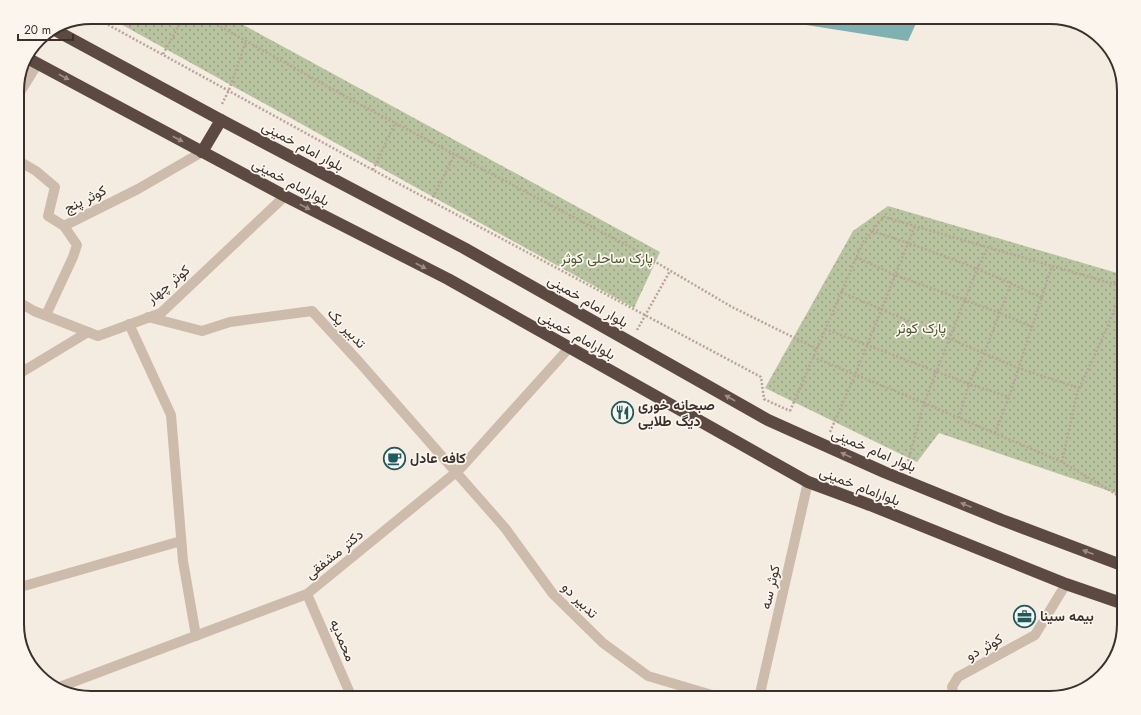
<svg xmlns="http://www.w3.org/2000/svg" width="1141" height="715" viewBox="0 0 1141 715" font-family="Jost,Vazirmatn,sans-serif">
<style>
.park{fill:url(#park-dots)}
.water{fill:#7fb0b2}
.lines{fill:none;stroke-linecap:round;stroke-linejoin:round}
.path{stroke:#b9a596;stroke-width:2.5;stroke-dasharray:2 2;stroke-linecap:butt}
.minor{stroke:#cdbbac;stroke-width:10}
.highway{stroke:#5c4a42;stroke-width:12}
.oneway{fill:#9c8e87}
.labels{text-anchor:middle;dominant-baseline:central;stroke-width:3.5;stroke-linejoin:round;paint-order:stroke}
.street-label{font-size:14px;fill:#3b302b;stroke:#fbf5ee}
.park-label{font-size:14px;fill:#4a5a2e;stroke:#fbf5ee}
.poi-label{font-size:14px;font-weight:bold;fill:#3b302b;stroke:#fbf5ee;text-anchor:start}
.rim{fill:none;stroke:#3b302b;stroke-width:2}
</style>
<defs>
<pattern id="park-dots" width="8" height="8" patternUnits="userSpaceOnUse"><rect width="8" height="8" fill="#b8c4a0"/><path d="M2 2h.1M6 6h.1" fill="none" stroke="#97a083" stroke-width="1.8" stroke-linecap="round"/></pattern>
</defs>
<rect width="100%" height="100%" fill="#f4ebe1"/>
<!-- park -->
<g class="park">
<path d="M108 17H229L660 252 634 308Z"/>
<path d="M888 206 1124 275V496L939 433 917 462 765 388 853 231Z"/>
</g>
<!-- water -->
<path class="water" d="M756 17H919L908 41Z"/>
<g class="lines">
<!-- path -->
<g class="path">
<path d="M94 17 373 170 761 377 764 399 790 411"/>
<path d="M203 17 361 105 630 247 732 307 817 349"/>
<path d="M163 54 184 17"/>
<path d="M222 104 229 90 246 41"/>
<path d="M373 170 395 123"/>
<path d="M431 201 455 154"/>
<path d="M872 231C930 250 987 271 1042 298"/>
<path d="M856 257 895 275 1000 313 1032 327"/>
<path d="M841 292 1018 368 1079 388"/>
<path d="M825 329 969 384 1009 397"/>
<path d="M637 330 670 271"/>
<path d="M813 357 924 403 977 269 988 247"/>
<path d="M790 411 863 242 884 217 1124 287"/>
<path d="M959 418 969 384 984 354 1011 283"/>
<path d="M830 432 855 375 915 226"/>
<path d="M995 433 1009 397 1052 266"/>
<path d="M1062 462 1077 393 1103 337 1124 286"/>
<path d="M907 465 924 403 1062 462 1124 499"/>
<path d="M924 698 938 693"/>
</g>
<!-- minor -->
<g class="minor">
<path d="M17 97 38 63"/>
<path d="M17 160 36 171 55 187 48 216 64 226 77 245 73 257 46 315"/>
<path d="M64 226 138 189 202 152"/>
<path d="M17 301 34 311 98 336 161 313 285 196"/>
<path d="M148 317 202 331 230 322 312 311 360 363 505 528 553 594 603 643 648 676 722 698"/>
<path d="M129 324 171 415 183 561 196 636"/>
<path d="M17 375 88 332"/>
<path d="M17 588 181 541"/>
<path d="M307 594 352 698"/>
<path d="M57 688 307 594 460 469 569 348"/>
<path d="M759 698 808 482"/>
<path d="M957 698 954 696 952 687 958 677 1035 635 1066 584"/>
</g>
<!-- highway -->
<g class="highway">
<path d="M53 29 221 120 464 248 768 420 884 472 1002 520 1124 566"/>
<path d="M29 59 285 196 448 279 808 482 870 505 1066 584 1124 604"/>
<path d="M202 152 221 120"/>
</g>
</g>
<!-- one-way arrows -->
<defs><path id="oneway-solid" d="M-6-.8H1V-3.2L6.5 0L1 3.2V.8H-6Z"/></defs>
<g class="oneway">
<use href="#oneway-solid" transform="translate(64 77) rotate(28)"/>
<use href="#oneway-solid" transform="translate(178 139) rotate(28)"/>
<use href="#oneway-solid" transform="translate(305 207) rotate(27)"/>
<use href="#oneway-solid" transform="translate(421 266) rotate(27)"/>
<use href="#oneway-solid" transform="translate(730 398) rotate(-150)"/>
<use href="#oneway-solid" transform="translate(846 455) rotate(-156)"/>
<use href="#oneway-solid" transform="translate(966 505) rotate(-158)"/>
<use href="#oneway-solid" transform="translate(1088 552) rotate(-159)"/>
</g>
<!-- icons -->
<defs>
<symbol id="restaurant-ring" viewBox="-11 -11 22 22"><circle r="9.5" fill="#fbf5ee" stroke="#1f5a5e" stroke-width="1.5"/><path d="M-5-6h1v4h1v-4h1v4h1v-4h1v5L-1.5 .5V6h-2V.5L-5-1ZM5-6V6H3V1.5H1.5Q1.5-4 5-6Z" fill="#1f5a5e"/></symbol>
<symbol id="cafe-ring" viewBox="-11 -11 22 22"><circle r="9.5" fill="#fbf5ee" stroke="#1f5a5e" stroke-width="1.5"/><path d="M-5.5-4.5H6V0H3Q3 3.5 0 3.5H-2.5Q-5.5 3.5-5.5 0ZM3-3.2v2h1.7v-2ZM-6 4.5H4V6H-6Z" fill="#1f5a5e"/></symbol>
<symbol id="office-ring" viewBox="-11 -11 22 22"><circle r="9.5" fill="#fbf5ee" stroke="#1f5a5e" stroke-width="1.5"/><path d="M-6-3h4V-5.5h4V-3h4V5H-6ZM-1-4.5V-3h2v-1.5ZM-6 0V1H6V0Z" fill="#1f5a5e"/></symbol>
</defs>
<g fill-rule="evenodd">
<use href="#restaurant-ring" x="610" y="400" width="25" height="25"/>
<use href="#cafe-ring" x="382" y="446" width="25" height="25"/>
<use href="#office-ring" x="1012" y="604" width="25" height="25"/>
</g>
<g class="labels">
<!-- street labels -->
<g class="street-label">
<text transform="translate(303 146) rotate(28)">بلوار امام خمینی</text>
<text transform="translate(291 182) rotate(28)">بلوارامام خمینی</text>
<text transform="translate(85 199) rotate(-26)">کوثر پنج</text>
<text transform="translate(168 284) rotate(-40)">کوثر چهار</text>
<text transform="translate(588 301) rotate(30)">بلوار امام خمینی</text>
<text transform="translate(347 328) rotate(47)">تدبیر یک</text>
<text transform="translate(577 335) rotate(29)">بلوارامام خمینی</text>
<text transform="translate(874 450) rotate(23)">بلوار امام خمینی</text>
<text transform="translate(860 486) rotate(21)">بلوارامام خمینی</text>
<text transform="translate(334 554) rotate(-39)">دکتر مشفقی</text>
<text transform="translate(770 587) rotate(-77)">کوثر سه</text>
<text transform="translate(580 600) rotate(45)">تدبیر دو</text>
<text transform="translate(343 640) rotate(67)">محمدیه</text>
<text transform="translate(984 647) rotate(-29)">کوثر دو</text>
</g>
<!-- park labels -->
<g class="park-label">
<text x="607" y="258">پارک ساحلی کوثر</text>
<text x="921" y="328">پارک کوثر</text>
</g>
<!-- poi labels -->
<g class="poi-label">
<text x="638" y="405">صبحانه خوری<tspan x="638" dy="16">دیگ طلایی</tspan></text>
<text x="410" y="458">کافه عادل</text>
<text x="1040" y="616">بیمه سینا</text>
</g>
</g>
<!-- crop -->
<path d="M0 0H1141V715H0ZM91 24H1050A67 67 0 0 1 1117 91V624A67 67 0 0 1 1050 691H91A67 67 0 0 1 24 624V91A67 67 0 0 1 91 24Z" fill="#fbf5ee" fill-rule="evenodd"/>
<path class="rim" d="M91 24H1050A67 67 0 0 1 1117 91V624A67 67 0 0 1 1050 691H91A67 67 0 0 1 24 624V91A67 67 0 0 1 91 24Z"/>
<!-- scale -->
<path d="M18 34v6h55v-6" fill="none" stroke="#3b302b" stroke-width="2"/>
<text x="24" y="34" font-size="12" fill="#3b302b" stroke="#fbf5ee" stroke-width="3" paint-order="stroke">20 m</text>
</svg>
